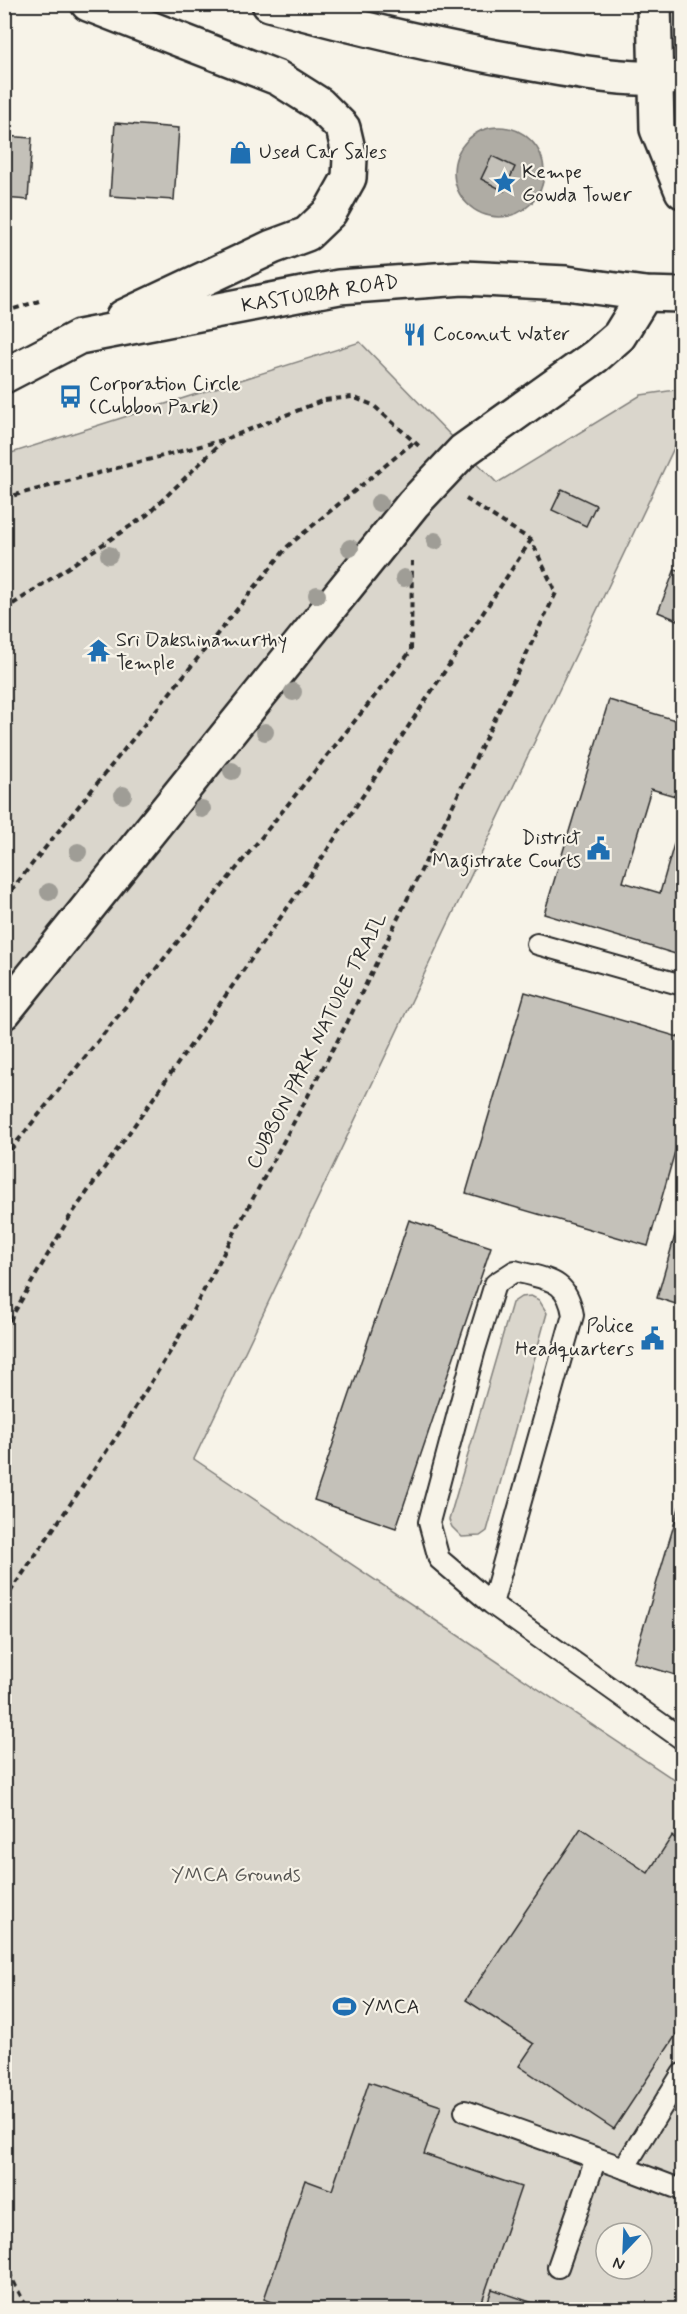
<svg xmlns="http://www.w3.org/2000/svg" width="687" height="2314" viewBox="0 0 687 2314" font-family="Mynerve,sans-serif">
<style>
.green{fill:#dad6cc;stroke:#82807c;stroke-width:1.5;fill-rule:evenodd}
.water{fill:#afaca4;stroke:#7a7874;stroke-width:1.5}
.building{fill:#c4c1b9;stroke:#2b2b2b;stroke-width:1.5}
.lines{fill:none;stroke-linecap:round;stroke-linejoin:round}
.service-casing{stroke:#2b2b2b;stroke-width:24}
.minor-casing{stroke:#2b2b2b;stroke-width:38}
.secondary-casing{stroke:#2b2b2b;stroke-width:38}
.primary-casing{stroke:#2b2b2b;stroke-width:38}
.path{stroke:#2b2b2b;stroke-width:4;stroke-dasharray:6 4.5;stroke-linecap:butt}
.service{stroke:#f7f3e8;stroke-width:20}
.minor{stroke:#f7f3e8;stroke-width:33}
.secondary{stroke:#f7f3e8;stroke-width:33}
.primary{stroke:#f7f3e8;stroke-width:33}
.tree{fill:#9f9d96}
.labels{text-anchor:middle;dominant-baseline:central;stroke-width:4.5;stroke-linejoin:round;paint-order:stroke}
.poi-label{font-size:20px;fill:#2b2b2b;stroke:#f7f3e8;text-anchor:start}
.street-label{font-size:20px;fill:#2b2b2b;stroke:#f7f3e8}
.park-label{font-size:20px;fill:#575653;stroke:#f7f3e8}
</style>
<rect width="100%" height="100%" fill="#f7f3e8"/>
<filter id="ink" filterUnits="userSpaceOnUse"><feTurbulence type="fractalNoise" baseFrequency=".0167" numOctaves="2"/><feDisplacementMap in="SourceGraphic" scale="12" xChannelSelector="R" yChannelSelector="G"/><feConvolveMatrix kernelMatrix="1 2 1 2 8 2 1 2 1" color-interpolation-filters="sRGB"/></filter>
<g filter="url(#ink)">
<!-- green -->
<g class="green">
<path d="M360 342 497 483 641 395 682 389V431L194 1459 682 1785V2309H5V455ZM606 2233H642V2269H606Z"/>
<path d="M531 1296 539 1300 547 1313 487 1531 480 1536 462 1537 452 1527 449 1520 512 1303 521 1297Z"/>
</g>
<!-- water -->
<circle class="water" cx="499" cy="172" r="45"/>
<!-- building -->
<g class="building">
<path d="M115 123 179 128 174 200 110 196Z"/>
<path d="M4 136 32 138 28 200 4 198Z"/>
<path d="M492 156 515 167 504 191 481 179Z"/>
<path d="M562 489 596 505 586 526 552 510Z"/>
<path d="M675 569 682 572V622L658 612Z"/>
<path d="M609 700 682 722V798L651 789 623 882 660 893 682 816V956L544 914Z"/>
<path d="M525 992 682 1038V1127L648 1246 466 1193Z"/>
<path d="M682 1211V1306L657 1298Z"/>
<path d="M409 1220 491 1247 396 1528 314 1500Z"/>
<path d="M682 1498V1677L633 1662Z"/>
<path d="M581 1828 648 1873 672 1836 682 1844V2026L614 2129 519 2066 534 2044 466 2000Z"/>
<path d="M369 2082 441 2106 424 2154 521 2187 479 2310H293L264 2299 305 2180 332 2190Z"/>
<path d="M492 2289 554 2310H485Z"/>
</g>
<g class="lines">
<defs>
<g id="service">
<path d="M537 944 682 985"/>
<path d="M492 1604 439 1559 429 1522 475 1349 495 1284 515 1271C548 1280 567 1278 573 1315L492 1604 682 1739"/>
<path d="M682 2074 624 2168 682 2190"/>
<path d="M465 2111 624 2168"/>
<path d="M558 2267 596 2158"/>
</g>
<path id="minor" d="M4 1012 413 504 463 451 596 356 619 336 645 294"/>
<path id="secondary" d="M654 4 657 129 682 191"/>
<g id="primary">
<path d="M88 4 278 78 319 104 343 128 350 158 349 178 330 212 307 234 272 247 123 317"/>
<path d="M269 4C354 27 441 48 528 63 579 72 630 82 682 77"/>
<path d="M4 376 79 337 339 287 463 278 566 283 645 294 682 295"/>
</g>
</defs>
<!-- service casing -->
<use href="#service" class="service-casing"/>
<!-- minor casing -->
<use href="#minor" class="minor-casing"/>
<!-- secondary casing -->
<use href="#secondary" class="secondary-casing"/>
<!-- primary casing -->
<use href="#primary" class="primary-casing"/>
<!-- path -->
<g class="path">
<path d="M4 312 39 301"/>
<path d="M4 498 223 440 324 400 352 397 373 405 419 446"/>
<path d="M4 610 147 515 223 441"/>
<path d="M4 899 288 546 415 441"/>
<path d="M4 1158 411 651 412 561"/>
<path d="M4 1330 69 1218 314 870 531 540"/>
<path d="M4 1601 121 1430 175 1344 347 1023 556 593 531 540 466 499"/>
<path d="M4 2263 28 2310"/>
</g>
<!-- service -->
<use href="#service" class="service"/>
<!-- minor -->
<use href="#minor" class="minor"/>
<!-- secondary -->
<use href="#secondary" class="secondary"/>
<!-- primary -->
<use href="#primary" class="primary"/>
</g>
<!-- trees -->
<g class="tree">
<circle cx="379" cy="503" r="9"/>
<circle cx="435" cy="541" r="9"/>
<circle cx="350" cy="548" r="9"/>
<circle cx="109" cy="555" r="9"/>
<circle cx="404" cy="578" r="9"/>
<circle cx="317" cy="595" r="9"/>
<circle cx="293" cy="692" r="9"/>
<circle cx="265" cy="732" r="9"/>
<circle cx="232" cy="771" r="9"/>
<circle cx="123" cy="795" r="9"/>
<circle cx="202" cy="809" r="9"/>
<circle cx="78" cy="852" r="9"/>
<circle cx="49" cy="892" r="9"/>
</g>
</g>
<!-- icons -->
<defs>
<symbol id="shop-bare" viewBox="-9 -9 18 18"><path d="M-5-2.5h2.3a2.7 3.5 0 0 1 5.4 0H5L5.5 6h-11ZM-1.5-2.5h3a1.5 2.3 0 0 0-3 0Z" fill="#1f6fb2" stroke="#f7f3e8" stroke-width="2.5" paint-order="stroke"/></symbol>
<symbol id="sight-bare" viewBox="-9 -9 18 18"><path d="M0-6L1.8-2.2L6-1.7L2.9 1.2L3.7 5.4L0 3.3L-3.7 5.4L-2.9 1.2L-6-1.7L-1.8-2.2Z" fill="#1f6fb2" stroke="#f7f3e8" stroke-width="2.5" paint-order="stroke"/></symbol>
<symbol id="restaurant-bare" viewBox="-9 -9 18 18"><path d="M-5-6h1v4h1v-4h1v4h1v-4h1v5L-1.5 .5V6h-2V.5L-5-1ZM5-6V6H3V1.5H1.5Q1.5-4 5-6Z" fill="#1f6fb2" stroke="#f7f3e8" stroke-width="2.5" paint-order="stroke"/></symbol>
<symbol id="bus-bare" viewBox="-9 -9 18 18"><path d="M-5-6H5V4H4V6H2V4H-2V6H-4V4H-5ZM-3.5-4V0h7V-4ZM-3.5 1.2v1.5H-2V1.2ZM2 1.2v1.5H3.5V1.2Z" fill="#1f6fb2" stroke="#f7f3e8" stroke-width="2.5" paint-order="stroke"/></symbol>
<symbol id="temple-bare" viewBox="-9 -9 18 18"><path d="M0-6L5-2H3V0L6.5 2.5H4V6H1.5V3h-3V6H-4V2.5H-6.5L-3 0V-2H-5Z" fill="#1f6fb2" stroke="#f7f3e8" stroke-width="2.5" paint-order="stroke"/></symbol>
<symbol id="civic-bare" viewBox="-9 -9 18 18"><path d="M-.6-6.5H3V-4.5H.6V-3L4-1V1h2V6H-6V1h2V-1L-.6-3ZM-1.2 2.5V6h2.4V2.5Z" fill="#1f6fb2" stroke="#f7f3e8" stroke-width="2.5" paint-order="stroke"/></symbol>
<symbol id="stadium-bare" viewBox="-9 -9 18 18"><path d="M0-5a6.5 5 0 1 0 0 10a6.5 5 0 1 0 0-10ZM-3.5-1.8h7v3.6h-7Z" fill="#1f6fb2" stroke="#f7f3e8" stroke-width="2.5" paint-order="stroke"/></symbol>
</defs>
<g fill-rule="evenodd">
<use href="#shop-bare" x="224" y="136" width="33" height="33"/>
<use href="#sight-bare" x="488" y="166" width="33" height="33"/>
<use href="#restaurant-bare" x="398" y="318" width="33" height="33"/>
<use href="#bus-bare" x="54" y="380" width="33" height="33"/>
<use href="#temple-bare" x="82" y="634" width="33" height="33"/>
<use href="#civic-bare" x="582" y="832" width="33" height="33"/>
<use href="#civic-bare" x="636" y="1322" width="33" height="33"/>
<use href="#stadium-bare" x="328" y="1990" width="33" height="33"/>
</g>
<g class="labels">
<!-- poi labels -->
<g class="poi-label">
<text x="259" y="152">Used Car Sales</text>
<text x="522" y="172">Kempe<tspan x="522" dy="23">Gowda Tower</tspan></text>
<text x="433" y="334">Coconut Water</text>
<text x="89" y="384">Corporation Circle<tspan x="89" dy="23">(Cubbon Park)</tspan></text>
<text x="116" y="640">Sri Dakshinamurthy<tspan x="116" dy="23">Temple</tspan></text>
<text x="581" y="838" text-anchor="end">District<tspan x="581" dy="23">Magistrate Courts</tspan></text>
<text x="634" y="1326" text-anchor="end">Police<tspan x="634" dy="23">Headquarters</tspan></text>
<text x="362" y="2007">YMCA</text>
</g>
<!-- street labels -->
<g class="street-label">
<text transform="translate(320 294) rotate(-9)">KASTURBA ROAD</text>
<text transform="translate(317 1041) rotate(-63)">CUBBON PARK NATURE TRAIL</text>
</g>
<!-- park labels -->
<g class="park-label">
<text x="236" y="1875">YMCA Grounds</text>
</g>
</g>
<!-- margin -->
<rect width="687" height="2314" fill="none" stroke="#f7f3e8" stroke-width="24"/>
<rect x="12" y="12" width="663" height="2290" fill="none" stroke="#2b2b2b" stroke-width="2" filter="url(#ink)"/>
<!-- north arrow -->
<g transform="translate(624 2251) rotate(203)"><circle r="28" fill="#f7f3e8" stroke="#a5a39c" stroke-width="1.5"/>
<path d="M0-4.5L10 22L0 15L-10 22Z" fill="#1f6fb2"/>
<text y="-9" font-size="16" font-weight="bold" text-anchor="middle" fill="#2b2b2b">N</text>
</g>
</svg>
